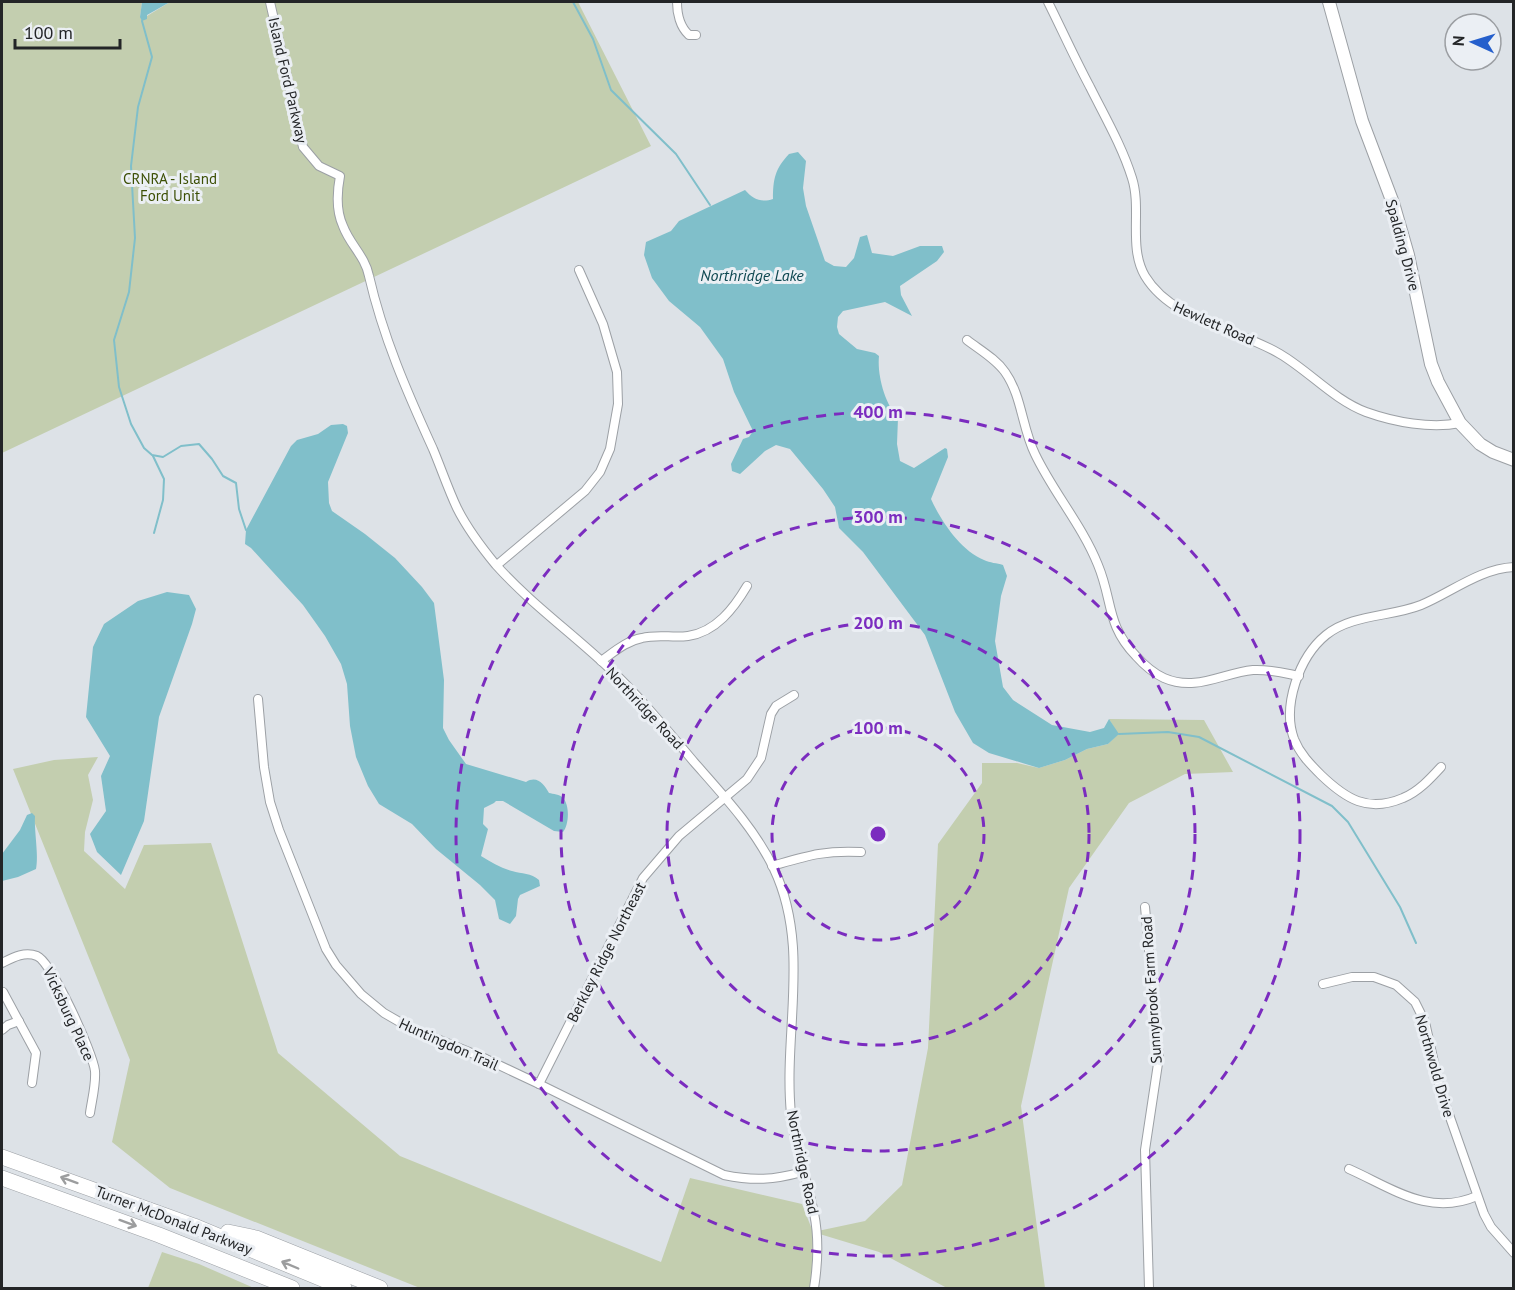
<svg xmlns="http://www.w3.org/2000/svg" width="1515" height="1290" viewBox="0 0 1515 1290" font-family="'PT Sans',sans-serif">
<style>
.green{fill:#c3ceaf}
.water{fill:#80bfca}
.lines{fill:none;stroke-linecap:round;stroke-linejoin:round}
.stream{stroke:#80bfca;stroke-width:2}
.street-casing{stroke:#9ca0a5;stroke-width:10}
.secondary-casing{stroke:#9ca0a5;stroke-width:14}
.highway-casing{stroke:#9ca0a5;stroke-width:16}
.street{stroke:#fff;stroke-width:8}
.secondary{stroke:#fff;stroke-width:12}
.highway{stroke:#fff;stroke-width:15}
.oneway{stroke:#9c9d9e}
.ring{fill:none;stroke:#7b2cbf;stroke-width:3;stroke-dasharray:10 8}
.labels{text-anchor:middle;dominant-baseline:central;stroke-width:6;stroke-linejoin:round;paint-order:stroke}
.street-label{font-size:15px;fill:#232527;stroke:#ebeff4}
.park-label{font-size:15px;fill:#3c4f04;stroke:#ebeff4}
.water-label{font-size:16px;font-style:italic;fill:#0e4750;stroke:#ebeff4}
.centre{fill:#7b2cbf;stroke:#ebeff4;stroke-width:3}
.ring-label{font-size:18px;text-anchor:middle;font-weight:bold;fill:#7b2cbf;stroke:#ebeff4;stroke-width:6;stroke-linejoin:round;paint-order:stroke}
</style>
<rect width="100%" height="100%" fill="#dde2e7"/>
<!-- green -->
<g class="green">
<path d="M2 2H142L140 17 147 16 170 2H578L651 146 2 453Z"/>
<path d="M1109 719 1204 720 1233 772 1185 774 1129 803 1069 888 1021 1106 1045 1288H947L879 1252 813 1232 812 1288H420L170 1188 112 1142 130 1060 13 769 54 760 98 757 88 775 93 800 85 832 84 851 125 889 144 845 211 843 278 1053 400 1156 661 1262 690 1178 802 1204 813 1232 865 1221 902 1185 928 1048 938 844 982 783V763H1017L1039 768 1065 760 1087 749 1108 744 1118 734Z"/>
<path d="M162 1252 199 1264 254 1288H148Z"/>
</g>
<!-- water -->
<g class="water">
<path d="M142 2H170L147 15V19L142 21 140 17Z"/>
<path d="M798 152 806 161 803 188 806 206 825 261 834 266 846 267 854 258 860 237 867 235 872 253 893 256 920 246H942L944 252 937 261 900 286 901 295 912 316 885 302 843 311 838 317 837 327 839 334 857 349 875 353 879 356C877 375 885 404 898 418L897 444 900 461 914 468 945 448 947 449 948 457 931 499C941 521 961 551 984 560 990 563 997 563 1003 565L1007 576 1001 596 995 641 1003 687 1013 700 1052 725 1090 732 1104 728 1109 719 1119 734 1108 744 1087 749 1065 760 1039 768 989 753 973 743 955 712 925 635 863 552 839 528 835 507 823 489 790 449 776 445 765 451 740 474 732 471 731 464 743 439 749 437 753 431 734 392 723 359 700 327 669 301 652 278 644 255 646 242 671 231 679 221 745 190C753 199 761 203 773 199 773 179 775 169 789 154Z"/>
<path d="M343 424 347 426 348 433 328 482 329 503 332 511 365 534 395 558 422 587 434 603 444 680 443 728 449 740 466 764 526 782C537 775 544 784 549 793 553 794 560 794 563 798 570 805 569 825 563 832L554 831 503 801H496L494 803 484 808 483 824 488 829 481 856C491 862 501 868 512 871 522 874 531 873 539 880L540 886 520 895 518 899 516 916 510 924 499 919 495 900 480 885 436 849 412 824 379 804 368 786 356 757 350 726 347 684 341 664 325 636 303 605 251 548 245 544 246 530 291 446 297 440 318 434 331 425Z"/>
<path d="M167 592 189 595 196 609 192 624 159 717 144 821 121 875 97 852 90 834 106 811 101 776 110 756 86 717 93 647 104 624 138 601Z"/>
<path d="M32 813 35 816C34 831 39 856 36 869L18 877 2 881V854L20 830 27 815Z"/>
</g>
<g class="lines">
<!-- stream -->
<g class="stream">
<path d="M573 2 593 39 611 90 676 154 710 205"/>
<path d="M142 21 152 57 138 107 131 166 135 238 129 292 114 340 119 387 131 424 144 448 152 455 163 457 181 446 199 444 212 459 223 476 236 483 239 509 246 530"/>
<path d="M153 456 164 479 163 500 154 533"/>
<path d="M1119 734 1168 732 1199 737 1332 806 1348 822 1400 907 1416 943"/>
<path d="M1513 1228H1514"/>
</g>
<defs>
<g id="street">
<path d="M270 2 303 147 319 166 340 176C337 192 336 211 343 226 350 245 365 256 369 276 383 337 407 392 433 449 441 468 448 489 457 508 467 528 482 548 496 565 530 603 572 633 609 668 640 697 667 730 694 762 723 795 755 829 774 869 811 948 783 1031 791 1114 795 1148 807 1179 814 1213 819 1238 818 1263 814 1288"/>
<path d="M677 2C677 13 680 27 689 35H696"/>
<path d="M1048 2C1062 30 1075 59 1090 87 1105 117 1122 146 1132 178 1142 209 1128 247 1145 276 1172 321 1237 328 1280 354 1309 371 1334 400 1366 412 1394 422 1431 429 1460 423"/>
<path d="M967 340C980 350 996 359 1005 372 1022 396 1022 428 1035 454 1053 492 1082 525 1098 565 1113 601 1106 625 1136 656 1144 665 1153 673 1164 678 1196 692 1222 673 1253 670 1269 669 1284 673 1299 676"/>
<path d="M497 565 585 491 600 472 610 449 618 404 617 372 603 324 579 270"/>
<path d="M601 661C614 652 626 641 642 638 657 634 673 638 688 636 716 632 734 608 747 586"/>
<path d="M258 699 264 767 270 802 279 830 326 949 336 965 361 994 384 1013 410 1028 486 1059 539 1084 724 1175C753 1181 774 1180 802 1172"/>
<path d="M1441 767C1430 779 1418 792 1403 798 1368 813 1346 799 1321 775 1310 764 1300 754 1294 739 1282 706 1299 657 1326 635 1352 614 1391 617 1421 605 1452 592 1479 569 1514 567"/>
<path d="M772 866C807 856 824 850 861 852"/>
<path d="M1145 907 1159 1057 1145 1150 1149 1288"/>
<path d="M2 963C12 958 24 951 37 956 52 962 93 1053 95 1071 96 1085 92 1099 90 1113"/>
<path d="M1323 984 1352 977H1374L1396 985 1415 1002 1425 1022 1440 1089 1484 1214 1491 1227 1514 1253"/>
<path d="M3 992 36 1053 32 1083"/>
<path d="M2 1030 8 1025 19 1021"/>
<path d="M539 1084 643 878 679 836 747 779 761 758 771 714 776 706 794 695"/>
<path d="M1349 1169C1392 1188 1429 1217 1477 1196"/>
</g>
<path id="secondary" d="M1329 2 1362 121 1393 203 1408 255 1431 364 1438 382 1460 423 1480 444 1493 452 1514 460"/>
<g id="highway">
<path d="M2 1157 194 1226 344 1288"/>
<path d="M2 1178 159 1235 292 1288"/>
<path d="M228 1232 256 1238 380 1288"/>
</g>
</defs>
<!-- street casing -->
<use href="#street" class="street-casing"/>
<!-- secondary casing -->
<use href="#secondary" class="secondary-casing"/>
<!-- highway casing -->
<use href="#highway" class="highway-casing"/>
<!-- street -->
<use href="#street" class="street"/>
<!-- secondary -->
<use href="#secondary" class="secondary"/>
<!-- highway -->
<use href="#highway" class="highway"/>
</g>
<!-- one-way arrows -->
<defs><path id="oneway-shaft" d="M-6 0H5M1.5-3L5.5 0L1.5 3" fill="none" stroke-width="1.6" stroke-linecap="round" stroke-linejoin="round" transform="scale(1.5)"/></defs>
<g class="oneway">
<use href="#oneway-shaft" transform="translate(69 1180) rotate(-160)"/>
<use href="#oneway-shaft" transform="translate(128 1223) rotate(20)"/>
<use href="#oneway-shaft" transform="translate(290 1265) rotate(-157)"/>
</g>
<!-- distance rings -->
<g class="ring">
<circle cx="878" cy="834" r="106"/>
<circle cx="878" cy="834" r="211"/>
<circle cx="878" cy="834" r="317"/>
<circle cx="878" cy="834" r="422"/>
</g>
<g class="labels">
<!-- street labels -->
<g class="street-label">
<text transform="translate(288 80) rotate(77)">Island Ford Parkway</text>
<text transform="translate(1403 245) rotate(75)">Spalding Drive</text>
<text transform="translate(1214 323) rotate(24)">Hewlett Road</text>
<text transform="translate(645 708) rotate(47)">Northridge Road</text>
<text transform="translate(606 952) rotate(-63)">Berkley Ridge Northeast</text>
<text transform="translate(1151 990) rotate(-94)">Sunnybrook Farm Road</text>
<text transform="translate(69 1014) rotate(65)">Vicksburg Place</text>
<text transform="translate(449 1044) rotate(24)">Huntingdon Trail</text>
<text transform="translate(1435 1066) rotate(74)">Northwold Drive</text>
<text transform="translate(803 1162) rotate(78)">Northridge Road</text>
<text transform="translate(174 1220) rotate(21)">Turner McDonald Parkway</text>
</g>
<!-- park labels -->
<g class="park-label">
<text x="170" y="178">CRNRA - Island<tspan x="170" dy="17">Ford Unit</tspan></text>
</g>
<!-- water labels -->
<g class="water-label">
<text x="752" y="275">Northridge Lake</text>
</g>
</g>
<circle cx="878" cy="834" r="9" class="centre"/>
<g class="ring-label">
<text x="878" y="418">400 m</text>
<text x="878" y="523">300 m</text>
<text x="878" y="629">200 m</text>
<text x="878" y="734">100 m</text>
</g>
<!-- border -->
<rect width="1515" height="1290" fill="none" stroke="#232527" stroke-width="6"/>
<!-- north arrow -->
<g transform="translate(1473 42) rotate(274)"><circle r="28" fill="#ebeff4" stroke="#9b9ea2" stroke-width="1.5"/>
<path d="M0-4.5L10 22L0 15L-10 22Z" fill="#255fcc"/>
<text y="-9" font-size="16" font-weight="bold" text-anchor="middle" fill="#232527">N</text>
</g>
<!-- scale -->
<path d="M15 39v9h105v-9" fill="none" stroke="#232527" stroke-width="3"/>
<text x="24" y="39" font-size="18" fill="#232527" stroke="#ebeff4" stroke-width="4.5" paint-order="stroke">100 m</text>
</svg>
